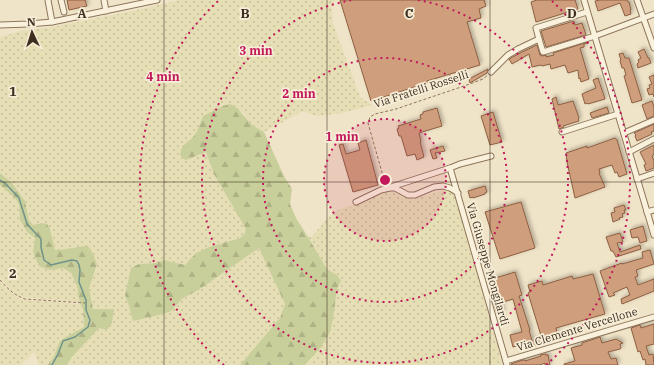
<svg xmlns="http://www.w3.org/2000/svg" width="654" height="365" viewBox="0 0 654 365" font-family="'IBM Plex Serif',serif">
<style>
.farmland{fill:url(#farmland-dots)}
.forest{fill:url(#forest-firs)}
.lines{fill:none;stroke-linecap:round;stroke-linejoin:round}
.stream{stroke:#6f938a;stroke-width:1.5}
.building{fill:#cf9f7d;stroke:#8d5f41;filter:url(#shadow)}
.minor-casing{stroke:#8d765c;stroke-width:7}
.path{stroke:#8d765c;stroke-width:1;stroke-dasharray:3 2;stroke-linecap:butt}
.minor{stroke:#faf1dc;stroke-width:5}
.grid{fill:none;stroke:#3d2e20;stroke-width:1;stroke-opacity:0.55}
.ring{fill:none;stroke:#c2185b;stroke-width:2;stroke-dasharray:2 4}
.labels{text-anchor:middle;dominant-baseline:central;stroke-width:3.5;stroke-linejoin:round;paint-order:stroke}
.street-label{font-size:11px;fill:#3d2e20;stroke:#f7eed8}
.grid-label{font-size:13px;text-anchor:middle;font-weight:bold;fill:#3d2e20;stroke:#f7eed8;stroke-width:3.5;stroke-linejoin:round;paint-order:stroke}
.centre{fill:#c2185b;stroke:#f7eed8;stroke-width:2}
.ring-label{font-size:12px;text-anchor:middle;font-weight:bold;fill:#c2185b;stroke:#f7eed8;stroke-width:3.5;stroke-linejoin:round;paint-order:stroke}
</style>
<defs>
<pattern id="farmland-dots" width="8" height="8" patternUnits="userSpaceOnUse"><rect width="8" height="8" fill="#e6deb5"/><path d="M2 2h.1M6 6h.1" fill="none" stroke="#c6bf9b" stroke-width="1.8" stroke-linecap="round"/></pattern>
<pattern id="forest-firs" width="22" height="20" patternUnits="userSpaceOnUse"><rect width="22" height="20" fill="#c9cf9b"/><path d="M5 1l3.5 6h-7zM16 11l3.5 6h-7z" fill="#aeb285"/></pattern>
<filter id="shadow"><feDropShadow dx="2" dy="-2" stdDeviation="2" flood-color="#0004"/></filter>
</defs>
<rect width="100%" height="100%" fill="#f0e4c8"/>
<!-- farmland -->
<g class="farmland">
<path d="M180 0H335L332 7V11L333 23 360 97 372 105 342 113 317 116 310 114 303 111 264 132 252 125 243 113 223 106 203 116 197 131 193 137V158L199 154 206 152 207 155 214 174 246 229 245 233 240 238 209 247 196 253 185 265 164 260 155 263 139 264 131 268 125 295 129 306 171 311 183 298 197 291 259 248 285 304 280 318 240 365H67L72 357 99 328 114 310 110 309 93 310 89 288 92 276 77 246 63 250H55L50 229 42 223 33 225 29 220 25 201 12 183 0 173V37L20 31 53 27 137 10Z"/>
<path d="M0 185 14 197 19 204 20 220 27 232 35 238 33 252 50 270 63 268 71 273 77 286 80 302 23 297 19 296 12 291 0 278Z"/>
<path d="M447 190 451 192 456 198 483 289 491 327 499 348 503 365H305L311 359 335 304 337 289 341 281 337 275 330 271 325 266 308 237H312L328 217 340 209 358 204 373 197 385 193 392 191 406 197 414 199 421 197 440 191Z"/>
<path d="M0 282 11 292 18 298 23 300 81 304 83 310 84 328 62 339 59 343 54 356 48 365H39L34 352 21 365H0Z"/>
</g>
<!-- forest -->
<g class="forest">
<path d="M230 104 237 108 252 125 264 132 284 176 292 189 290 204 296 218 308 237 325 266 330 271 337 275 341 281 337 289 333 319 329 334 321 347 305 365H240L280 318 285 304 259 248 197 291 183 298 171 311 163 314 133 321 129 306 125 295 131 268 139 264 155 263 164 260 185 265 196 253 209 247 240 238 245 233 246 229 214 174 206 152C199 154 193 158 185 160L180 155C183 142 186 145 193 137 198 131 200 123 203 116L223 106Z"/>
<path d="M0 173 12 183 25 201 29 220 33 225 42 223 47 224 50 229 55 250C66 250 77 246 88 246L92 252 97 264 89 288 93 309H114L112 323 107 330 99 328 72 357 67 365H48L54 356 59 343 62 339 84 327 83 310 79 299 77 286 71 273 63 268 50 270 39 266 33 252 35 238 27 232 20 220 19 204 14 197 0 185Z"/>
</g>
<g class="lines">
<!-- stream -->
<path class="stream" d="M0 180 6 184 19 198 27 224 41 239V247L44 260 51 265 72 260 77 261 79 265 80 270 79 282 86 300V310L90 320 88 327 75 337 63 341 58 354 52 365"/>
</g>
<!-- building -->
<g class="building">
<path d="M67 0H85L87 6 69 10Z"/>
<path d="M340 0H484L486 6 479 9 481 18 467 22 480 65 427 81V83L371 101Z"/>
<path d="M537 0H575L578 9 536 22 531 2Z"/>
<path d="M600 0H627L628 2H629L631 10H630L631 14 625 16 620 3 598 11 595 1Z"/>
<path d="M574 21 575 25 582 23 586 35 546 47 541 31Z"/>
<path d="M588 42V43L584 44V47L580 48 589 79 581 82 580 78 579 79 578 70 568 73 565 65 551 69 550 64 542 66 541 65 532 67 529 54 512 64 509 59 520 53 537 45 540 55 542 56 546 55V57L554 55 553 53Z"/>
<path d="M644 49 648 58H649L651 63 638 68 637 64 639 62 638 60 641 58 638 52Z"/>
<path d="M623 53 625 58H629L642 100 632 103 624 76 626 75 624 68H622L620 61 621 60 619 54Z"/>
<path d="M488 69 487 73 470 83 469 79Z"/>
<path d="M654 75V97L653 94 649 95 647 89 650 88 649 85 652 84 649 77Z"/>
<path d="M598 78 605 99 588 104 587 103 585 104 582 94 596 88 593 80Z"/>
<path d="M556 97 558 105 573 101 579 118 578 119 579 121 563 126 564 127 559 129 552 99Z"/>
<path d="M652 101 654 107V116L647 119 642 105Z"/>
<path d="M607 107 609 113 592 118 590 113Z"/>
<path d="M437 108 442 126 419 133 421 141 420 142 424 157 417 160 415 154 407 156 401 136H399L397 129 399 128 398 126 421 119 420 115 423 114V112Z"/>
<path d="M493 112 502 142 490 145 481 116Z"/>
<path d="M654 124V131L651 132 652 134 637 141 635 136 636 135 634 133Z"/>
<path d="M615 138 617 140 627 174 619 177 617 172 615 173 612 165 599 169 600 173H599L605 187 575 198 567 162 566 153 587 146V148Z"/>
<path d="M366 140 378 185 353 192 339 145 343 144 346 154 360 150 358 143Z"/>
<path d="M654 145V154L652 156 654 161V168L646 171 644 165 646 164 640 152Z"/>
<path d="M443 146 445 151 435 153 437 158 433 159 430 150Z"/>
<path d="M485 186 487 192 485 193V194L473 198V197L470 198 468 191Z"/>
<path d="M521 202 535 248 500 259 485 212Z"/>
<path d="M624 205 626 210H624L625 213 622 214 623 217 619 218 620 219 613 222 611 213 615 212 614 208Z"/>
<path d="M643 226 647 241 640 243 638 237 632 238 630 230Z"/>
<path d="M620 233 623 242 617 243 620 252 640 245 641 249 616 257 613 251H611L606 237Z"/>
<path d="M650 250 654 264 636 270 638 276 635 277 638 285 654 279V291L622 304 621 299 630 295 627 287 613 293 615 295 609 297 600 271 622 263V264L643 258 642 252Z"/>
<path d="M515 272 522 295 519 296 530 330H529L532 341 539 339 541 343 528 347 527 343 513 347 510 335 522 332 513 299 500 303 503 312 497 314 492 297 497 295 492 279Z"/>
<path d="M593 274 605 314 556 328 557 334 542 339 528 293 530 292 528 285 542 281 543 285 572 276 573 279Z"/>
<path d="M654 324V344L646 346 649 355 653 354 654 365H646L645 359 643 360 640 351 638 352 631 328 640 325 641 328Z"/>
<path d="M600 337 602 343 616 339 623 343 620 344 621 348 620 349 608 352 611 359 616 358 618 365H564V364L575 361 571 348 582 345V343Z"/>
<path d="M546 354V355H548L550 365H545V363L540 365H511V364L523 360H525V361L541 356 540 355Z"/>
</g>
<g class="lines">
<defs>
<g id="minor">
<path d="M48 0 52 22"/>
<path d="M61 0 64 12"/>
<path d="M104 0 106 11"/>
<path d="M584 0 654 235"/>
<path d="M637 0 654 48"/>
<path d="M587 12 536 28 539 39 543 52 595 36 654 14"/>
<path d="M0 25 29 24 52 22 157 0"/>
<path d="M491 72 508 55 518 49 539 39"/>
<path d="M562 132 618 114"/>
<path d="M624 133 654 120"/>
<path d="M629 152 654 139"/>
<path d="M450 168 507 365"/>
<path d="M637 179 654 173"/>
<path d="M391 187 450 168 460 164 491 156"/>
<path d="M356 202 381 190 390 188H395L408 195H415L434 187 443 186 450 188 458 193"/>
<path d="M647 212 654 210"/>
<path d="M506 361 654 317"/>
</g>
</defs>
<!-- minor casing -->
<use href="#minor" class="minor-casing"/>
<!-- path -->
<g class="path">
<path d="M385 183 368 123 370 117 375 114 396 109 467 85 483 79 488 75"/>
<path d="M0 280C8 289 14 295 25 299L85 303"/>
</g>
<!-- minor -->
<use href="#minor" class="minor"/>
</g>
<!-- grid -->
<path class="grid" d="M164 0V365M327 0V365M490 0V365M0 182H654"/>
<!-- distance rings -->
<circle cx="385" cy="180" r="61" fill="#c2185b" fill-opacity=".12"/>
<g class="ring">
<circle cx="385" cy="180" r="61"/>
<circle cx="385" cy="180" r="122"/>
<path d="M418 0A183 183 0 1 1 352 0"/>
<path d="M224 365A245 245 0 0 1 218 1M552 1A245 245 0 0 1 546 365"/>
</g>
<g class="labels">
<!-- street labels -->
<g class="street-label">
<text transform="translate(421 89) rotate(-18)">Via Fratelli Rosselli</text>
<text transform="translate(488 264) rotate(74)">Via Giuseppe Mongilardi</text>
<text transform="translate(577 329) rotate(-17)">Via Clemente Vercellone</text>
</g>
</g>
<g class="grid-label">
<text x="82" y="18">A</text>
<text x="245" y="18">B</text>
<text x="409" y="18">C</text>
<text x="572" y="18">D</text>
<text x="13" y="96">1</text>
<text x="13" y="278">2</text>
</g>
<circle cx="385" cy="180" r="6" class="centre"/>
<g class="ring-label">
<text x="256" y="55">3 min</text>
<text x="163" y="81">4 min</text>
<text x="299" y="98">2 min</text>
<text x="342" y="141">1 min</text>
</g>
<!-- north arrow -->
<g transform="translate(32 32) rotate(356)" stroke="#f7eed8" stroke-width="3" paint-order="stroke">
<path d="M0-3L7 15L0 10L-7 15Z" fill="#3d2e20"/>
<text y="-6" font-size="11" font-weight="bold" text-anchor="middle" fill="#3d2e20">N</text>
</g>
</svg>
